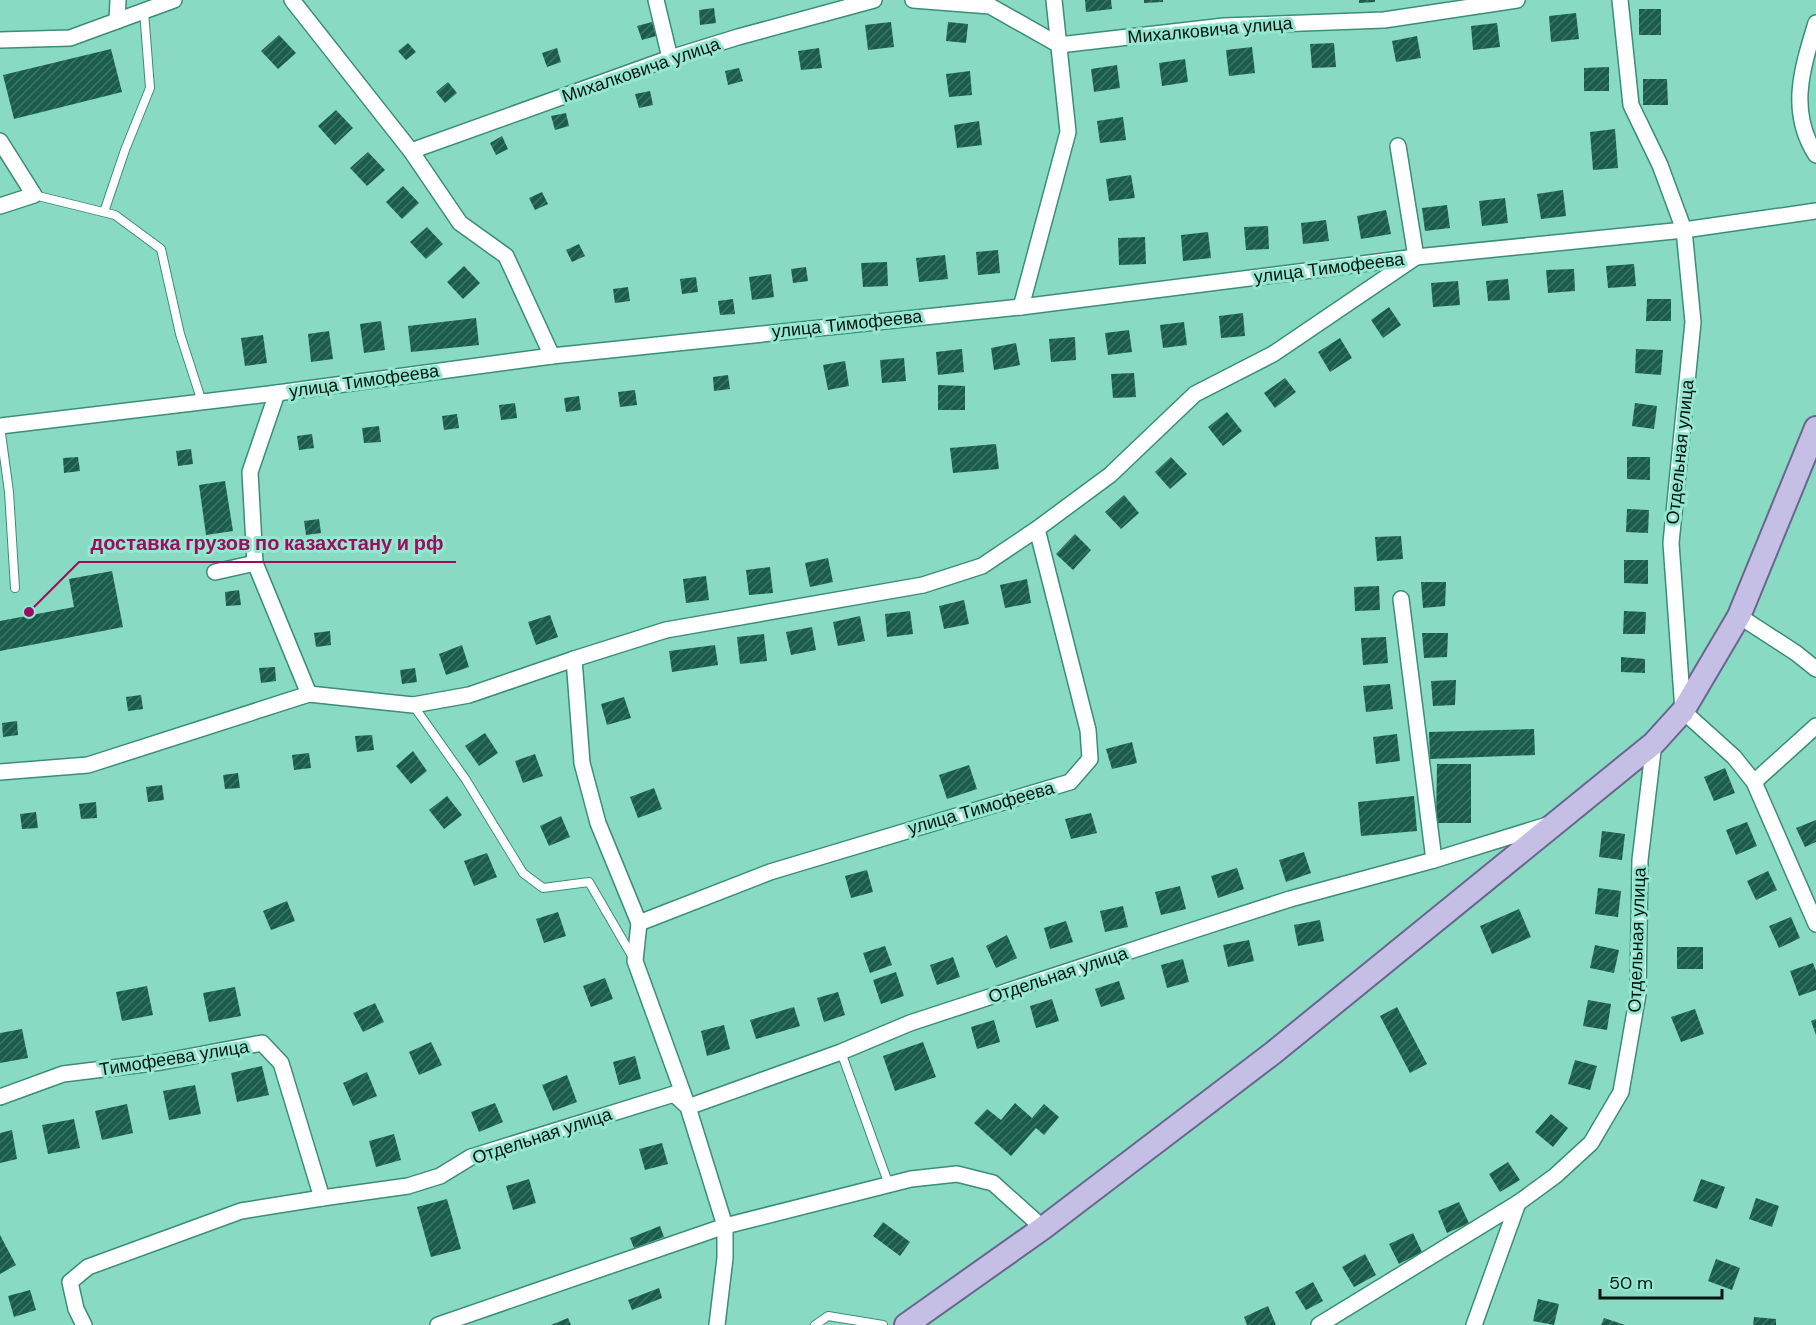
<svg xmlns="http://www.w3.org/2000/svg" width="1816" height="1325" viewBox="0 0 1816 1325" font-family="'DM Sans',sans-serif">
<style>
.building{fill:url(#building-hatch)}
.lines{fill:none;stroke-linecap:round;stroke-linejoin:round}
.lane-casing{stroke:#3a8e78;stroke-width:10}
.street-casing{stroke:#3a8e78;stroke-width:18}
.primary-casing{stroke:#67678e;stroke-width:26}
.lane{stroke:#fff;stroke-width:8}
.street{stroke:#fff;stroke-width:15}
.primary{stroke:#c5bee5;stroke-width:22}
.labels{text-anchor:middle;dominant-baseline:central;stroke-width:6;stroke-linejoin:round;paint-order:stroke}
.street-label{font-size:18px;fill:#00160f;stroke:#95e8cf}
.leader{fill:none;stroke:#9a0e5f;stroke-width:2}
.callout-dot{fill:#9a0e5f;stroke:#95e8cf;stroke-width:2}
.callout-label{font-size:20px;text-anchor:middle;font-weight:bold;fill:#9a0e5f;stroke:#95e8cf;stroke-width:6;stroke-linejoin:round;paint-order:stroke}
</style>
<defs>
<pattern id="building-hatch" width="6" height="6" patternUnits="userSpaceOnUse" patternTransform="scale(1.5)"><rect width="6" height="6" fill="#1b5d4c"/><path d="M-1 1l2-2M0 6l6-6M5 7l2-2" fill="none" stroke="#417467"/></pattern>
</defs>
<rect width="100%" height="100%" fill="#88dbc2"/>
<!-- building -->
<g class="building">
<path d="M1085 0H1111L1112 9 1086 12Z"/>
<path d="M1144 0H1163V2L1144 3Z"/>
<path d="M1359 0H1375V2L1359 3Z"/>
<path d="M714 8 716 23 700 25 699 10Z"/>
<rect x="1639" y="9" width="22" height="26"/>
<path d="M1576 13 1579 39 1551 42 1549 16Z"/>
<path d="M652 22 656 36 642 40 637 26Z"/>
<path d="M891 22 894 47 868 50 865 25Z"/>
<path d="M948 22 968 24 966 43 946 41Z"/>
<path d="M1497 23 1500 47 1473 50 1471 26Z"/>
<path d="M279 35 296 53 278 69 261 51Z"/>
<path d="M1417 36 1421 58 1396 62 1392 41Z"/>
<path d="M408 43 416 52 406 60 398 51Z"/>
<path d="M1334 43 1336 67 1312 68 1310 44Z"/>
<path d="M1252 47 1255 73 1229 76 1226 50Z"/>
<path d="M557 48 561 62 547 67 542 53Z"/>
<path d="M819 48 822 68 801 70 798 51Z"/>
<path d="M111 49 122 92 14 119 3 75Z"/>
<path d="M1185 59 1188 82 1162 86 1159 63Z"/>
<path d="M1117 65 1120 88 1094 92 1091 69Z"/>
<path d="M1609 67V91H1584V68Z"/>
<path d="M739 68 743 81 728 85 725 71Z"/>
<path d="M970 71 972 95 949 97 946 74Z"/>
<path d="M1643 79H1667L1668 105H1643Z"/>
<path d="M448 82 457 93 445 103 436 92Z"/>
<path d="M650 91 653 105 639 108 635 94Z"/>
<path d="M336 110 353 128 335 145 318 126Z"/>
<path d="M566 113 569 126 555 130 551 116Z"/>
<path d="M1123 117 1126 140 1100 143 1097 121Z"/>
<path d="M979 121 982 145 957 148 954 125Z"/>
<path d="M1615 129 1618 168 1593 170 1590 132Z"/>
<path d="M502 136 508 149 496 155 490 143Z"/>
<path d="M368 152 385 170 367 186 350 168Z"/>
<path d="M1131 175 1135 198 1109 201 1106 179Z"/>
<path d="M403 186 419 203 402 219 386 202Z"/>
<path d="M1563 190 1566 216 1541 219 1537 194Z"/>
<path d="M542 192 548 204 535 210 529 198Z"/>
<path d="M1505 198 1508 223 1482 226 1479 201Z"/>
<path d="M1447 205 1450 228 1425 231 1422 208Z"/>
<path d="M1386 210 1391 234 1361 239 1357 216Z"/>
<path d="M1326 220 1329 241 1303 244 1301 223Z"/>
<path d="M1268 226 1269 249 1246 250 1244 227Z"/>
<path d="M427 227 443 244 426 259 410 242Z"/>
<path d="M1208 232 1211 258 1183 261 1181 235Z"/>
<path d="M1145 237 1146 264 1119 265 1118 238Z"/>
<path d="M579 244 585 256 572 262 566 250Z"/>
<path d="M998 250 1000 273 978 275 976 252Z"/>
<path d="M945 255 948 279 919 282 916 258Z"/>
<path d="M887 262 888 286 863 287 861 263Z"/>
<path d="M1634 264 1636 286 1608 288 1606 266Z"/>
<path d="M464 266 480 283 463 299 447 282Z"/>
<path d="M806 267 808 281 793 283 791 269Z"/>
<path d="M1574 269 1575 291 1548 293 1546 270Z"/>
<path d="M771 274 774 297 752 300 749 277Z"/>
<path d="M696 277 698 292 682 294 680 279Z"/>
<path d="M1508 279 1510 300 1488 301 1486 281Z"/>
<path d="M1458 281 1460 305 1433 307 1431 283Z"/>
<path d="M628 287 630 301 615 303 613 289Z"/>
<path d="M733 299 735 314 720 315 718 301Z"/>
<path d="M1647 299H1671V321H1646Z"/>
<path d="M1389 307 1401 325 1383 338 1371 320Z"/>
<path d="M1243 313 1245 336 1221 338 1219 316Z"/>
<path d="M476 318 479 345 411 352 408 326Z"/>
<path d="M381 321 385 350 364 353 360 324Z"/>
<path d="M1184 322 1187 345 1163 348 1160 325Z"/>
<path d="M1129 330 1132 352 1108 355 1105 333Z"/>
<path d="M329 331 333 359 311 362 308 334Z"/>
<path d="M263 335 267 363 245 366 241 338Z"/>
<path d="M1075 337 1076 360 1051 362 1049 339Z"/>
<path d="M1340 338 1352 358 1330 372 1318 352Z"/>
<path d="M1016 343 1020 365 994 370 991 348Z"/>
<path d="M962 349 964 372 938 375 936 352Z"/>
<path d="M1636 349 1663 350 1661 375 1635 373Z"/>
<path d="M904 358 906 381 882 383 880 360Z"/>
<path d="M845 361 849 386 828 390 823 365Z"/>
<path d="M1134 373 1136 397 1113 398 1111 374Z"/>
<path d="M728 375 730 389 714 391 713 377Z"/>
<path d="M1285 378 1296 392 1275 408 1264 393Z"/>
<path d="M938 385 965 386V410H938Z"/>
<path d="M635 390 637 405 620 407 618 392Z"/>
<path d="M579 396 581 410 566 412 564 398Z"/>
<path d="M515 403 517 418 501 420 499 405Z"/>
<path d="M1635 403 1657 406 1654 429 1632 426Z"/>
<path d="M1227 412 1242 431 1223 446 1208 427Z"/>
<path d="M457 414 459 428 444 430 442 416Z"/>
<path d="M379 426 381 442 364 443 362 428Z"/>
<path d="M312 434 314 448 299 450 297 436Z"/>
<path d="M996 444 999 469 953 473 950 448Z"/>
<path d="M191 449 193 464 178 466 176 451Z"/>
<path d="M78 457 80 471 64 473 63 458Z"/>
<path d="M1171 457 1187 474 1170 489 1155 472Z"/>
<path d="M1627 457H1650V480L1627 479Z"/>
<path d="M225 481 233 531 206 535 199 485Z"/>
<path d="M1124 495 1139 513 1121 529 1105 512Z"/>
<path d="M1627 509 1649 510 1648 533 1626 532Z"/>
<path d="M319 519 321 533 306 535 304 521Z"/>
<path d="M1075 534 1091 550 1073 570 1056 554Z"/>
<path d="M1401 536 1403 559 1377 561 1375 537Z"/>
<path d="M828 558 833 582 810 587 805 563Z"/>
<path d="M1624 560H1648V584L1624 583Z"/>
<path d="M770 567 773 593 749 595 746 570Z"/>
<path d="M112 571 123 627 0 651V621L74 607 69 579Z"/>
<path d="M706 576 709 600 686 603 683 579Z"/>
<path d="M1027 579 1031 603 1005 608 1000 585Z"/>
<path d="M1421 582H1446L1445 606 1423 608Z"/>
<path d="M1379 586 1380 610 1355 611 1354 587Z"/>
<path d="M239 590 241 605 226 606 225 592Z"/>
<path d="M964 600 969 624 944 629 939 606Z"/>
<path d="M910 611 913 634 887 637 885 614Z"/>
<path d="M1624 611 1646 612 1645 634H1623Z"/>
<path d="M550 615 558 637 536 645 528 622Z"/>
<path d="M860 616 865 641 838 646 833 622Z"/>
<path d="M812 627 816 650 791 655 786 632Z"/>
<path d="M330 631 331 645 316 647 314 633Z"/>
<path d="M1422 633H1448L1447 657 1424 658Z"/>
<path d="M764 634 767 661 740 664 737 637Z"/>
<path d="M1386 637 1388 663 1363 665 1361 638Z"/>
<path d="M462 645 469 667 446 675 439 654Z"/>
<path d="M715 645 718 665 672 672 669 651Z"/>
<path d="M1621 657 1645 659V673L1621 672Z"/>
<path d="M275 667 276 681 261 683 259 668Z"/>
<path d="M415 668 417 682 402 684 400 670Z"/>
<path d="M1456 680 1455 705 1433 706 1431 681Z"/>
<path d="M1390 684 1393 709 1366 712 1363 686Z"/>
<path d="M141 695 143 709 128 711 126 697Z"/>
<path d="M624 697 631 718 607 725 601 704Z"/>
<path d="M17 721 18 735 3 737 2 723Z"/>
<path d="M1534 729 1535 755 1430 759 1429 732Z"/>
<path d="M485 733 498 753 479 766 465 746Z"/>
<path d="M1397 734 1400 761 1376 764 1373 737Z"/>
<path d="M372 735 374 750 357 752 355 736Z"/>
<path d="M1132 742 1137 763 1112 769 1106 749Z"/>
<path d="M413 751 427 771 411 784 396 766Z"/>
<path d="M309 753 311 768 294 770 292 755Z"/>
<path d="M535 754 543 776 523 783 515 761Z"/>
<path d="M1437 764H1471V823H1436Z"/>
<path d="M969 765 977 789 947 799 939 775Z"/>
<path d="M1725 768 1735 793 1714 801 1704 777Z"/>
<path d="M238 773 240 788 225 789 223 775Z"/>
<path d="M162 785 164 800 148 802 146 787Z"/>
<path d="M654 788 662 809 638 818 630 797Z"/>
<path d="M447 796 462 815 444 829 429 810Z"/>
<path d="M1414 796 1417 831 1361 836 1358 802Z"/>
<path d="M96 802 97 818 81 819 79 804Z"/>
<path d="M36 812 38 828 22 829 20 814Z"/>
<path d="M1091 813 1097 833 1071 839 1065 819Z"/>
<path d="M561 816 570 837 549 846 540 826Z"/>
<path d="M1816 820V842L1805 847 1796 828Z"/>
<path d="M1747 822 1757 846 1736 855 1726 830Z"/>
<path d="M1602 831 1625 834 1622 860 1599 857Z"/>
<path d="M1304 852 1311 873 1286 882 1279 860Z"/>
<path d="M487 853 497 877 474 886 464 861Z"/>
<path d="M1237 868 1244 889 1218 898 1211 876Z"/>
<path d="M867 870 873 892 851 898 845 876Z"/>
<path d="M1768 871 1777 890 1756 900 1747 881Z"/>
<path d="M1180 886 1186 909 1161 915 1155 892Z"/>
<path d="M1598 888 1621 891 1618 917 1595 914Z"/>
<path d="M287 901 295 921 271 930 263 911Z"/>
<path d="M1123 906 1128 927 1105 932 1100 911Z"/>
<path d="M1519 909 1531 937 1492 954 1480 926Z"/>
<path d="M558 912 566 936 544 943 536 919Z"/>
<path d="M1791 917 1800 938 1779 948 1769 926Z"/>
<path d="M1320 920 1324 941 1298 946 1294 925Z"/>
<path d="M1066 921 1073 942 1050 949 1044 928Z"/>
<path d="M1007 935 1017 958 996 968 986 946Z"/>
<path d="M1249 940 1254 961 1228 967 1223 945Z"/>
<path d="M1595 945 1619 950 1614 973 1590 968Z"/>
<path d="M885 946 892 965 870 973 863 953Z"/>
<rect x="1677" y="947" width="26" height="22"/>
<path d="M953 957 960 977 937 985 930 965Z"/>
<path d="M1183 959 1189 982 1167 988 1161 965Z"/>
<path d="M1813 963 1816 971V990L1799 996 1790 971Z"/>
<path d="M896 972 904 996 881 1004 873 980Z"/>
<path d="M605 978 613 999 591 1007 583 986Z"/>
<path d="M1119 981 1125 999 1101 1007 1095 989Z"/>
<path d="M147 986 153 1015 122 1021 116 992Z"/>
<path d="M235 987 241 1016 209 1022 203 993Z"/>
<path d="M838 992 845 1015 824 1022 817 998Z"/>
<path d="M1052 999 1059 1021 1036 1028 1030 1006Z"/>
<path d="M1588 1000 1611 1004 1607 1030 1583 1026Z"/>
<path d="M375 1003 384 1022 363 1032 353 1013Z"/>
<path d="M794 1007 800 1026 756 1039 750 1020Z"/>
<path d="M1397 1007 1427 1064 1410 1073 1380 1016Z"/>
<path d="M1695 1009 1704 1034 1681 1042 1671 1017Z"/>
<path d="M1816 1019V1035L1811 1021Z"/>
<path d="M994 1020 1000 1042 977 1049 971 1027Z"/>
<path d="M724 1025 730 1049 707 1056 701 1031Z"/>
<path d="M22 1029 28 1058 0 1063V1033Z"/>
<path d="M431 1042 442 1065 419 1075 409 1052Z"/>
<path d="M923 1042 936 1077 895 1091 883 1056Z"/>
<path d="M635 1056 641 1079 619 1085 613 1062Z"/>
<path d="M1575 1060 1597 1066 1590 1090 1568 1084Z"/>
<path d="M262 1066 269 1095 237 1102 231 1073Z"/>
<path d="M367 1072 377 1096 353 1106 343 1083Z"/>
<path d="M567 1075 577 1102 553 1111 542 1085Z"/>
<path d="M195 1085 201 1114 169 1120 163 1091Z"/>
<path d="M495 1103 503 1122 479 1132 471 1112Z"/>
<path d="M1015 1103 1032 1118 1044 1104 1059 1117 1044 1135 1036 1128 1011 1156 974 1123 987 1109 1001 1120Z"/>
<path d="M127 1104 133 1133 102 1140 95 1111Z"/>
<path d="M1551 1114 1568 1128 1553 1147 1535 1132Z"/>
<path d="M74 1119 80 1148 48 1154 42 1125Z"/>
<path d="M12 1130 17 1159 0 1163V1133Z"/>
<path d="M394 1134 401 1160 376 1167 369 1141Z"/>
<path d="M662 1143 668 1164 645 1170 639 1149Z"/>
<path d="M1508 1162 1520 1180 1500 1192 1489 1174Z"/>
<path d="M529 1179 536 1203 513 1210 506 1186Z"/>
<path d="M1701 1179 1725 1187 1717 1209 1693 1201Z"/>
<path d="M1756 1198 1779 1206 1772 1227 1749 1219Z"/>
<path d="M447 1199 461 1249 431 1257 417 1207Z"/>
<path d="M1459 1202 1469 1223 1447 1233 1438 1211Z"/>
<path d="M883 1222 910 1242 900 1256 873 1236Z"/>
<path d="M660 1226 664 1237 634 1248 630 1238Z"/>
<path d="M1413 1233 1422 1252 1399 1264 1389 1244Z"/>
<path d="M0 1235 16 1265 0 1274Z"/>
<path d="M1365 1254 1376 1275 1354 1287 1342 1267Z"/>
<path d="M1716 1259 1740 1268 1732 1290 1708 1281Z"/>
<path d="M1313 1282 1323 1301 1306 1310 1295 1292Z"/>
<path d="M659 1288 662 1298 632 1310 628 1300Z"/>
<path d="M30 1290 36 1310 14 1317 8 1296Z"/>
<path d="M1538 1299 1559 1304 1554 1325 1533 1321Z"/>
<path d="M1268 1306 1276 1325H1247L1244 1317Z"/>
<path d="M1754 1317 1776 1319V1325H1753Z"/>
<path d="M568 1318 571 1325H551Z"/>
<path d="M1604 1318 1625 1325H1601Z"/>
</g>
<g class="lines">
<defs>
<g id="lane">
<path d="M34 195 115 215 161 249 180 334 202 402"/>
<path d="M104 212 125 150 150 88 144 11"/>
<path d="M0 426 9 492 15 588"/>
<path d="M413 705 466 780 523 873 543 888 589 882 632 956"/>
<path d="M841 1052 889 1185"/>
<path d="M815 1325 828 1316 883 1325"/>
</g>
<g id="street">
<path d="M292 0 411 151 460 223 506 256 552 356"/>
<path d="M656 0 670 58"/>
<path d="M913 0 990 6 1059 45 1224 26 1384 20 1517 0"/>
<path d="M1620 0 1631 105 1660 165 1684 230 1693 322 1671 543 1683 711 1734 757 1754 782 1816 924"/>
<path d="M117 21 118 0"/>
<path d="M1816 23C1802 69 1788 111 1816 155"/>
<path d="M0 40 70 38 174 0"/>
<path d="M0 141 34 195 0 206"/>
<path d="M411 151 670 58 738 37 874 0"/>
<path d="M1021 307 1068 132 1054 0"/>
<path d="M277 393 250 472 255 563 309 694 413 705 469 695 574 659"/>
<path d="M0 426 277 393 552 356 1021 307 1416 257 1684 230 1816 211"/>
<path d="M1037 529 982 566 923 585 666 630 574 659 582 763 598 823 639 923 770 872 1070 782 1090 759 1088 730 1037 529 1110 475 1195 394 1273 354 1416 257 1398 146"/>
<path d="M215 572 255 563"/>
<path d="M1401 599 1434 860"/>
<path d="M1739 616 1796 653 1816 669"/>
<path d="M0 772 88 765 309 694"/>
<path d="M1754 782 1816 726"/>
<path d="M639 923 635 961 688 1107 841 1052 910 1023 1194 930 1290 899 1434 860 1547 825"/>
<path d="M0 1097 63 1074 161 1062 262 1043 281 1063 322 1198 241 1211 88 1267 70 1282 76 1309 84 1325"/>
<path d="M322 1198 408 1186 440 1176 471 1157 674 1094 688 1107 725 1226V1258L717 1325"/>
<path d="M438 1325 725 1226 911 1179 957 1174 993 1183 1043 1228"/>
<path d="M1319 1325 1518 1203"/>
<path d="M1474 1325 1518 1203 1555 1176 1591 1143 1621 1092 1638 994 1640 860 1654 743"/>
</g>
<path id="primary" d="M906 1325 1043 1228 1273 1053 1654 743 1683 711 1739 616 1816 428"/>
</defs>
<!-- lane casing -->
<use href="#lane" class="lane-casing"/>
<!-- street casing -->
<use href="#street" class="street-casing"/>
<!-- primary casing -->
<use href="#primary" class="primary-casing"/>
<!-- lane -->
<use href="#lane" class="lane"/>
<!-- street -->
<use href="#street" class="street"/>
<!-- primary -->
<use href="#primary" class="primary"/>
</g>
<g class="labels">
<!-- street labels -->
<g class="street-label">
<text transform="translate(1210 30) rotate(-5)">Михалковича улица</text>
<text transform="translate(641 70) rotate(-19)">Михалковича улица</text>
<text transform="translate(1329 268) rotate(-7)">улица Тимофеева</text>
<text transform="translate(847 324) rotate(-6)">улица Тимофеева</text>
<text transform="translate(364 381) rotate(-8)">улица Тимофеева</text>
<text transform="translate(1680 452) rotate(-84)">Отдельная улица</text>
<text transform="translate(981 808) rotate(-16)">улица Тимофеева</text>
<text transform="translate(1637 940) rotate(-88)">Отдельная улица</text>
<text transform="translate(1058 975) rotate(-18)">Отдельная улица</text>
<text transform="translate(174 1058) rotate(-9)">Тимофеева улица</text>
<text transform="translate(542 1136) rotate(-18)">Отдельная улица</text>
</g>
</g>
<!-- callouts -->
<path class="leader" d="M29 612L79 562H456"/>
<circle class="callout-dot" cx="29" cy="612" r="6"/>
<g class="callout-label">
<text x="267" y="550">доставка грузов по казахстану и рф</text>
</g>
<!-- scale -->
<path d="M1600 1289v9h122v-9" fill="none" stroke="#00160f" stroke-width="3"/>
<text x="1609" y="1289" font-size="18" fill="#00160f" stroke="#95e8cf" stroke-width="4.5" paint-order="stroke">50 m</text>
</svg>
